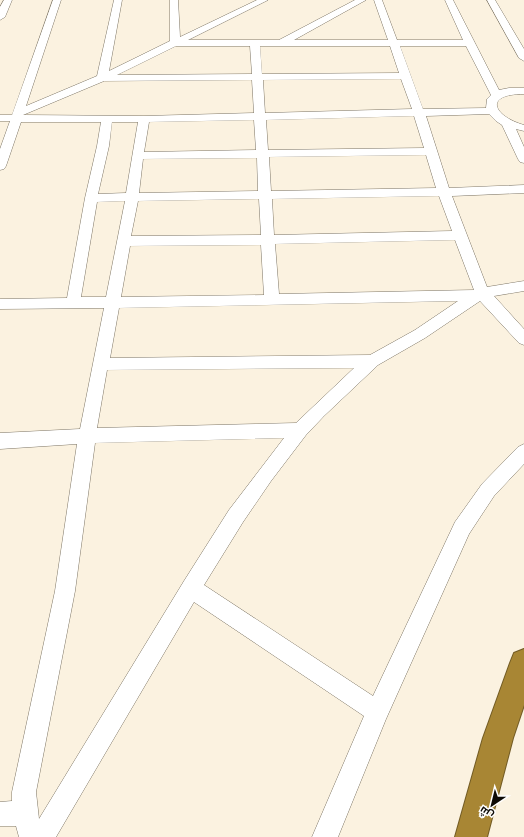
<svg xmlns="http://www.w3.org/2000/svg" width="524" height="837" viewBox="0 0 524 837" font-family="'Roboto Serif',Cairo,serif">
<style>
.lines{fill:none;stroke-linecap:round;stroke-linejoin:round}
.street-casing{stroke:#7e7666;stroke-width:1}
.highway-casing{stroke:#725b24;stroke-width:2}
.street{fill:#fff;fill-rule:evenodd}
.highway{fill:#a88634;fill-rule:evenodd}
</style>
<rect width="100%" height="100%" fill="#fbf2e0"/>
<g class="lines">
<defs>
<g id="street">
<path d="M4 0H12L5 17 0 20V7Z"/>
<path d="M53 0H61L26 106 97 76 114 0H122L109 71 170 41V0H178L180 37 257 0H268L188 40H279L355 0H366L294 40H388L374 0H382L397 40H463L445 0H453L499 90 509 88H524V94C483 94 493 116 524 125V131L516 129 524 147V163L520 162 518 159 502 125 496 121 489 114 426 116 449 188 524 185V193L452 196 487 287 524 281V291L494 296 524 329V345L519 343 480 301 425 338 378 365 324 416 306 435 271 481 243 522 204 585 373 696 455 522 482 484 518 447 524 444V464L494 496 469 534 386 719 338 837H312L364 716 194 602 56 837H19L16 826H0V802L12 801V792L55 591 77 444 0 449V433L80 429 104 308 0 309V299L67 298 85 198 97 146 101 122H21L6 166 4 169 0 170V149L10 121H0V115H12ZM176 46H250L252 74 117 75ZM260 46H390L399 73 262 74ZM400 46H466L491 95 487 99 486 108 423 109ZM401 79 412 109 265 113 263 80ZM252 80 254 113 144 116 23 115 104 81ZM414 116 424 148 268 150 266 120ZM254 120 256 150 144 152 149 122ZM112 122H138L126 193 98 194 109 146ZM426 155 436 188 271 191 269 157ZM257 158 258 191 139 193 143 159ZM439 196 452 231 274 235 272 199ZM259 199 261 235 131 236 138 201ZM125 201 106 297H81L97 202ZM455 240 474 290 279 294 275 244ZM261 245 264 295 121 297 130 246ZM458 301 415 330 370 355 110 358 119 308ZM354 368 296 423 97 428 107 370ZM284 438 229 510 184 581 39 819 36 792 75 591 95 443Z"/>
<path d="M487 0H495L524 49V61L519 58Z"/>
</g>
<path id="highway" d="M524 649V705L513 738 487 837H455L483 738 510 663 514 653Z"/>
</defs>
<!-- street casing -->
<use href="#street" class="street-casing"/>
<!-- highway casing -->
<use href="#highway" class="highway-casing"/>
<!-- street -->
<use href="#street" class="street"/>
<!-- highway -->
<use href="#highway" class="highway"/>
</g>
<!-- north arrow -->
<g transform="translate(492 805) rotate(215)" stroke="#ffffff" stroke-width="3" paint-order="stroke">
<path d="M0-3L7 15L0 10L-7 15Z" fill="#0e0b06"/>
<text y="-6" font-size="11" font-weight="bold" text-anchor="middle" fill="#0e0b06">ش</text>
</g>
</svg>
